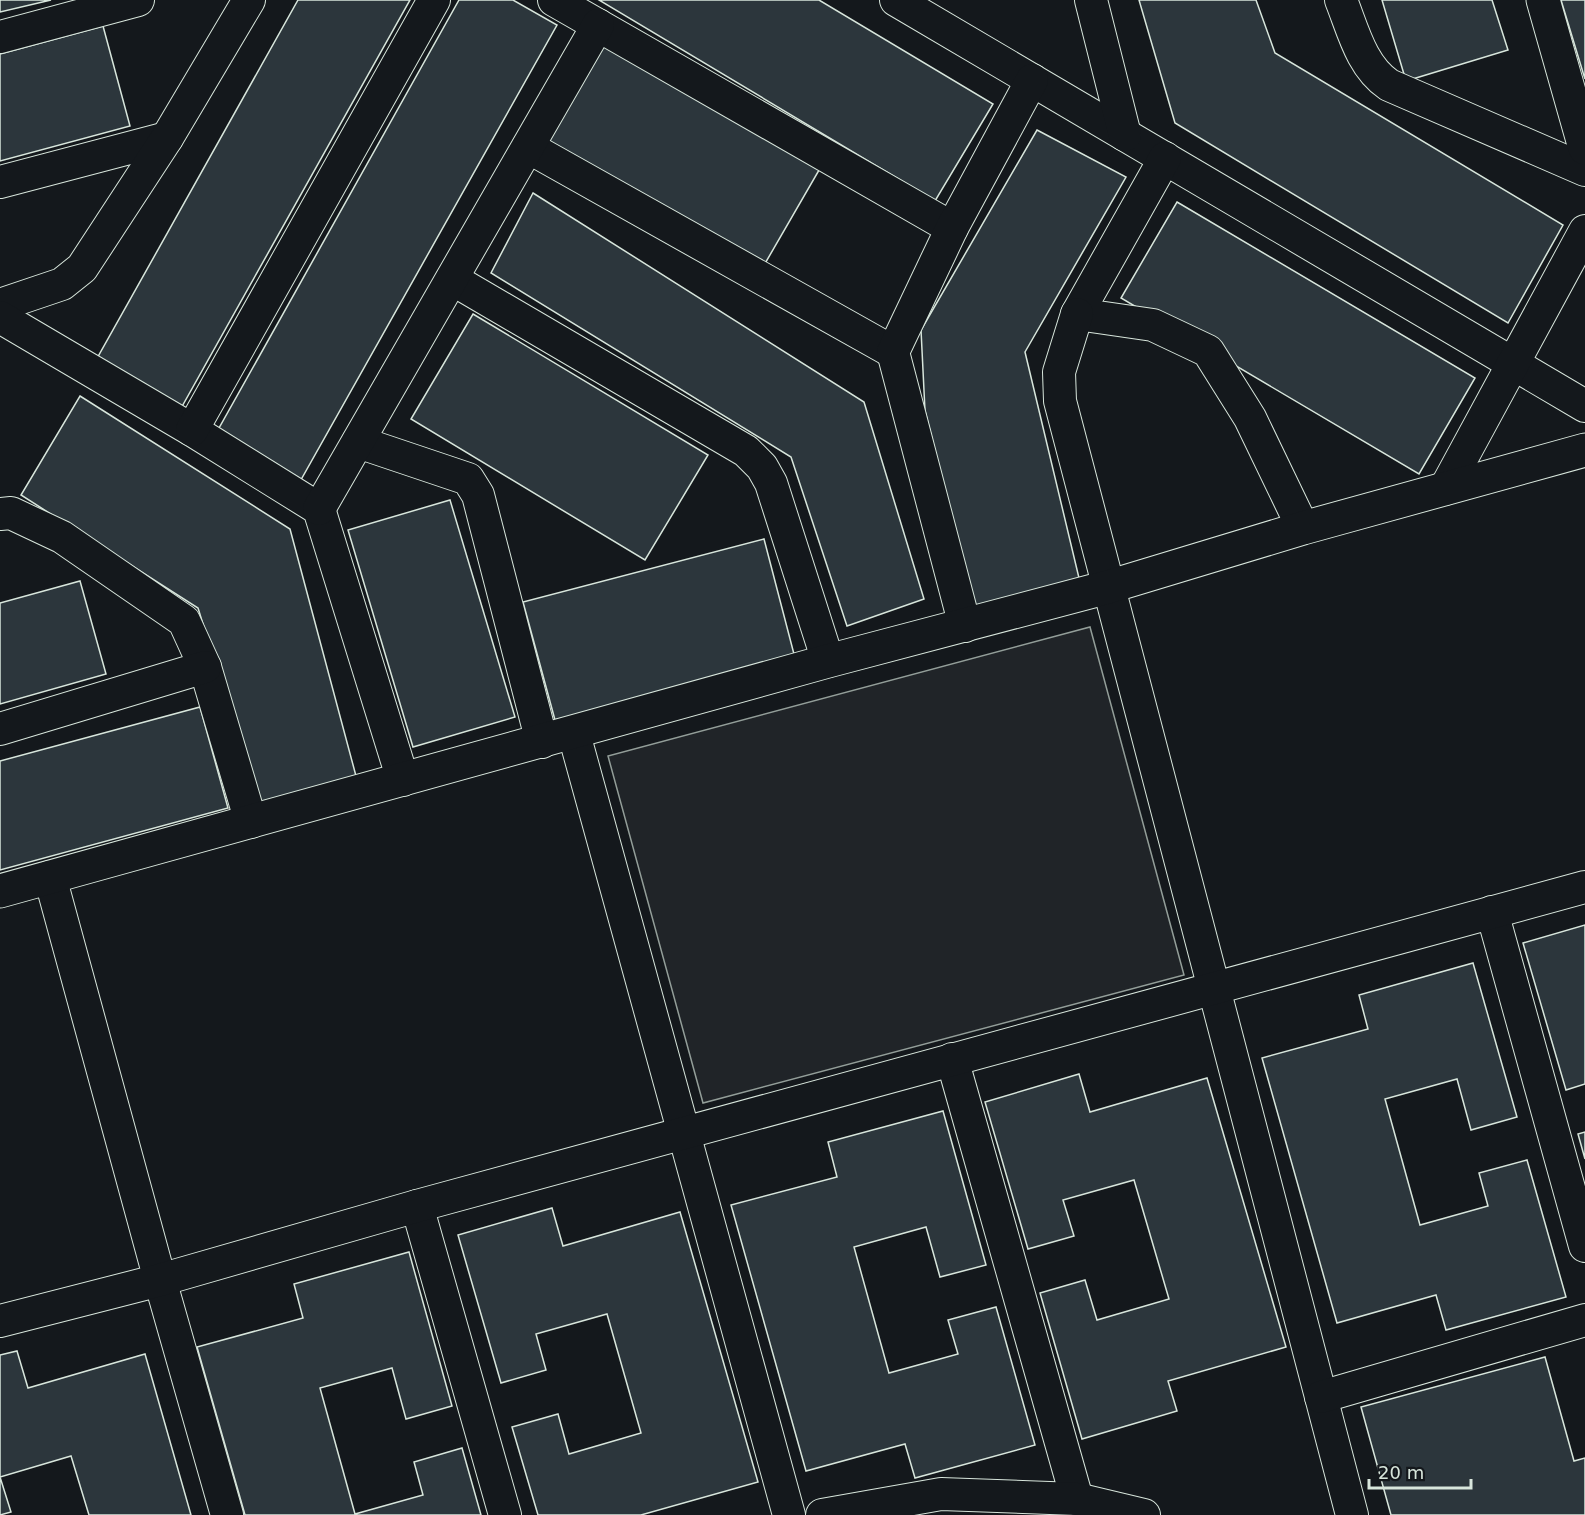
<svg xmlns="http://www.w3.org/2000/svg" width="1585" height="1515" viewBox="0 0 1585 1515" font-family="'DejaVu Sans',sans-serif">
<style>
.green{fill:#202428;stroke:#939e99;stroke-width:1.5}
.building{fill:#2c363c;stroke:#d8e6dc;stroke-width:1.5}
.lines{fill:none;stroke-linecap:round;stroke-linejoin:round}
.street-casing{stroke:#d8e6dc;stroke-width:34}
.secondary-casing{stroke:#d8e6dc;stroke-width:35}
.street{stroke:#14181c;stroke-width:32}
.secondary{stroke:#14181c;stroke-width:33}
</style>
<rect width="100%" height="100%" fill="#14181c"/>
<!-- green -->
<path class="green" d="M1090 627 1184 975 703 1103 608 756Z"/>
<!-- building -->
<g class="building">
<path d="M0 0H51L0 12Z"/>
<path d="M298 0H410L180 410 95 362Z"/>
<path d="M459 0H513L557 25 298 485 214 437Z"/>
<path d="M599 0H819L993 104 935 201Z"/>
<path d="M1139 0H1256L1275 53 1563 225 1508 323 1175 123Z"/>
<path d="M1382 0H1492L1508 50 1406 81Z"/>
<path d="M1561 0H1585V79Z"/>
<path d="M103 26 130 126 0 161V54Z"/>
<path d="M607 40 822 165 763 267 548 143Z"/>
<path d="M1037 130 1126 177 1025 352 1079 578 975 610 925 411 921 330Z"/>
<path d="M533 193 864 402 924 599 847 626 791 457 491 273Z"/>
<path d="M1177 202 1475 378 1419 474 1121 298Z"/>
<path d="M473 314 708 455 645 560 411 419Z"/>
<path d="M80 396 290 529 356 776 259 804 198 608 21 495Z"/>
<path d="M450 500 515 717 413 747 348 530Z"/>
<path d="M764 539 795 658 555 720 523 602Z"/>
<path d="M80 581 106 674 0 704V603Z"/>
<path d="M200 707 228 808 0 870V761Z"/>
<path d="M1585 925V1084L1566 1090 1523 943Z"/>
<path d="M1473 963 1517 1117 1471 1130 1457 1079 1385 1099 1420 1225 1488 1206 1479 1173 1527 1160 1566 1297 1446 1330 1436 1295 1337 1323 1262 1058 1368 1029 1359 995Z"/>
<path d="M1079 1074 1090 1112 1207 1078 1286 1347 1168 1381 1177 1411 1082 1439 1040 1293 1085 1280 1097 1320 1169 1299 1134 1180 1063 1200 1074 1236 1028 1249 985 1102Z"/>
<path d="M943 1111 986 1265 940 1277 926 1227 854 1247 889 1373 958 1354 948 1320 996 1307 1035 1445 915 1478 905 1444 806 1471 731 1205 837 1177 828 1142Z"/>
<path d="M1585 1132V1159L1578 1134Z"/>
<path d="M552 1208 563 1246 680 1212 758 1482 641 1515H538L512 1427 558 1414 569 1454 641 1433 607 1314 536 1334 546 1370 501 1383 458 1235Z"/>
<path d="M409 1252 452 1406 406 1419 392 1368 320 1388 355 1514 423 1495 414 1462 462 1448 481 1515H245L197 1347 303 1318 294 1284Z"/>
<path d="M17 1351 28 1388 145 1354 191 1515H89L71 1456 0 1477 11 1512 0 1515V1355Z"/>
<path d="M1545 1357 1574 1461 1585 1458V1515H1391L1361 1407Z"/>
</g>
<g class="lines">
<defs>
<g id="street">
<path d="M554 0 952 228"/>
<path d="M896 0 1585 406"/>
<path d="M1091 0 1125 135"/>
<path d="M1341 0C1353 30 1361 66 1389 85L1585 170"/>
<path d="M0 37 138 0"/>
<path d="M528 147 893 352"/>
<path d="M1165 158 1077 314 1153 325 1208 351 1250 418 1303 528"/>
<path d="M0 182 167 138"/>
<path d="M452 279 746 451 762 467 771 483 828 661"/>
<path d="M0 305 62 284 82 268 167 138 249 0"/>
<path d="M1077 314 1059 372 1060 401 1352 1515"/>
<path d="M0 317 192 430 319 509 403 780"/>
<path d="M192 430 434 0"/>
<path d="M358 442 468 479 478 495 542 742"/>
<path d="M1445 489 1585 231"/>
<path d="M319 509 598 25"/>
<path d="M0 514 11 513 62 537 184 621 205 667 251 822"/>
<path d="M965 626 893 352 952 228 1032 80"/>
<path d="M0 729 205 667"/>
<path d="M574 734 789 1515"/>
<path d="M50 877 160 1280 227 1515"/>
<path d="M1492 912 1585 1246"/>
<path d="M952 1059 1077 1499"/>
<path d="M417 1206 505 1515"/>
<path d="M0 1321 160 1280 417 1206 1585 887"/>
<path d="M1321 1397 1585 1320"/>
<path d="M822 1515 941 1494 1077 1499 1144 1515"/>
</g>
<g id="secondary">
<path d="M1543 0 1585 148"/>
<path d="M0 891 828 661 1108 587 1303 528 1585 450"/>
</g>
</defs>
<!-- street casing -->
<use href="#street" class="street-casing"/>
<!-- secondary casing -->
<use href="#secondary" class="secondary-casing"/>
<!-- street -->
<use href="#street" class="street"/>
<!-- secondary -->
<use href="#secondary" class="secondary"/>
</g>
<!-- scale -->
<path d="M1369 1479v9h102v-9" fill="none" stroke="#d8e6dc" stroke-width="3"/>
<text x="1378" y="1479" font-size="18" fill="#d8e6dc" stroke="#14181c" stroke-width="4.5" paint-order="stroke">20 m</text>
</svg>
